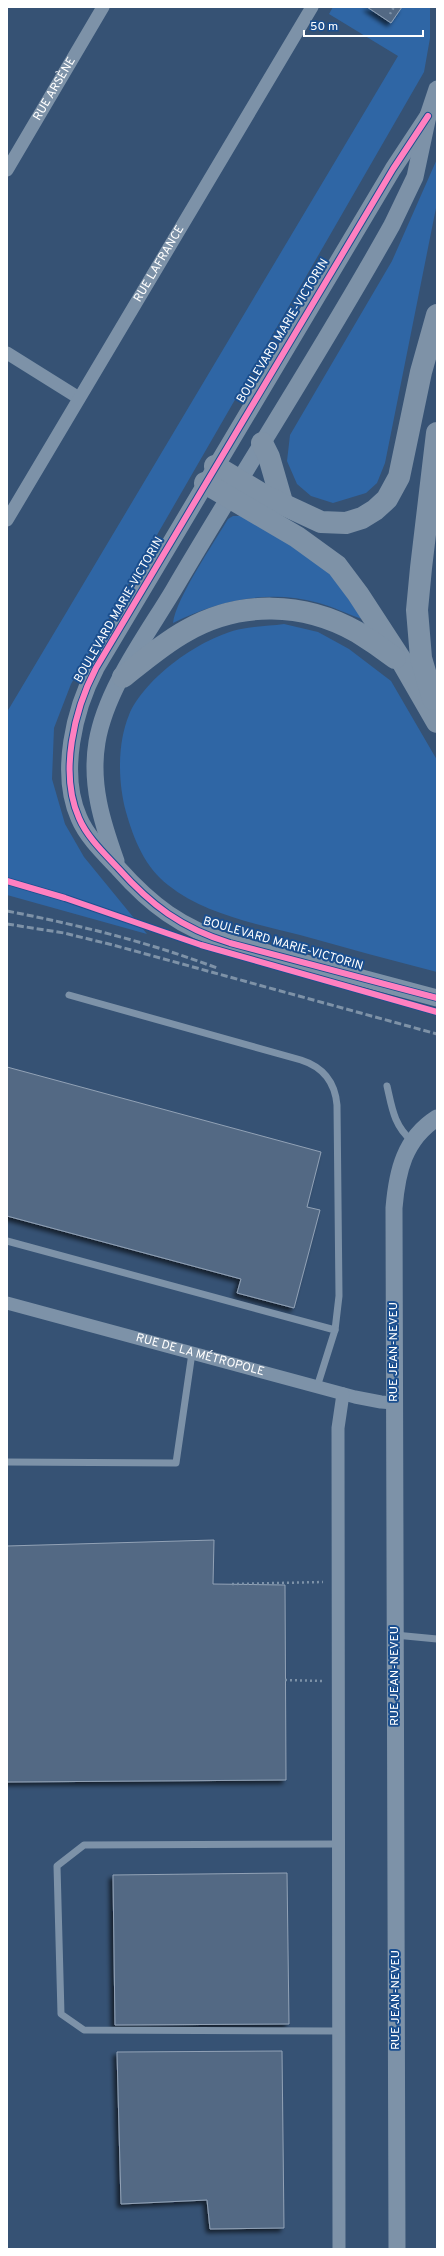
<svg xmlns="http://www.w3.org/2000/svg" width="444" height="2256" viewBox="0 0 444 2256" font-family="Overpass,sans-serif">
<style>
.green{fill:#2f66a5}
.building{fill:#526984;stroke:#92a2b6;filter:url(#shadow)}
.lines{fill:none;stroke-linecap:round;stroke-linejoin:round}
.path{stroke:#7d92a8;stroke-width:2.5;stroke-dasharray:2 3;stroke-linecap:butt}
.service{stroke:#7d92a8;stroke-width:7}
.minor{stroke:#7d92a8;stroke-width:13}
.tertiary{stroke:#7d92a8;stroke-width:17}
.motorway{stroke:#7e92a7;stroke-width:22}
.rail{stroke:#7e92a7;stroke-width:3;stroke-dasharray:7 3;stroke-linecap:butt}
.cycleway-casing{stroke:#1b4f8f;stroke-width:8}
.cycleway{stroke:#ff80c0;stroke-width:6}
.labels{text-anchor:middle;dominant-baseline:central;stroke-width:4;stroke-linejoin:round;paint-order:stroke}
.street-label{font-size:12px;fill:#fff;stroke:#1b4f8f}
</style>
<defs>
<filter id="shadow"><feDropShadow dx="-3.5" dy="3.5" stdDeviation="2" flood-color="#0009"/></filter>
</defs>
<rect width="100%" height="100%" fill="#365274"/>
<!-- green -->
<g class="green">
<path d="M333 7H430V38L424 72 71 684 54 728 52 779 65 824 84 857 147 934 7 895V712L398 56 329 14Z"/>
<path d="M437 159V203L385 463 377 483 366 493 333 503 311 496 297 484 287 461 290 435 392 261Z"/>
<path d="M233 516H241L295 547 332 575 362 619C347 614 334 607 319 603 269 589 218 600 173 623 176 598 214 543 228 519Z"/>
<path d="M284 624 318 632 349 649 391 681 437 760V972C391 960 346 948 300 935 257 924 204 914 168 885 145 867 134 840 126 812 118 783 117 744 129 715 145 677 202 637 241 629 255 626 270 626 284 624Z"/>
</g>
<!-- building -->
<g class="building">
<path d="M367 7H402L391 23Z"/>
<path d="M7 1067 321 1152 307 1207 320 1210 294 1308 237 1293 241 1279 7 1216Z"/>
<path d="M214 1540 213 1584 285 1585 286 1780 7 1782V1546Z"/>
<path d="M287 1873 289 2024 115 2025 113 1875Z"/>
<path d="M282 2051 284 2228 210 2229 207 2200 121 2204 117 2052Z"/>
</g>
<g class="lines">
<!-- path -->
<g class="path">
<path d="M390 14 394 7"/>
<path d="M232 1584 323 1582"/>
<path d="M285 1680 323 1681"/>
</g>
<!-- service -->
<g class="service">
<path d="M69 995 301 1060C323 1067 335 1082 337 1105L339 1296 335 1330"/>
<path d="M387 1086C392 1108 394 1126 412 1141"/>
<path d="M7 1241 335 1330 317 1387"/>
<path d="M7 1462 176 1463 192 1353"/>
<path d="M395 1635 437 1639"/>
<path d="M339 1844 84 1845 57 1866 61 2014 84 2030 340 2031"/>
</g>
<!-- minor -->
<g class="minor">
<path id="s1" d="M7 170 103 7"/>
<path d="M7 353 79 398"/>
<path id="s2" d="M7 520 312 7"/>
<path id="s3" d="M7 1303 355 1397 381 1402 394 1403"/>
<path d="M339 2249 338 1428 343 1394"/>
</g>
<!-- tertiary -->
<g class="tertiary">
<path d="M428 116 393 169 96 668C74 710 59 773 79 818 87 837 104 853 118 868 151 905 181 928 230 943L437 998"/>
<path d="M116 861C102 822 90 784 97 742 106 689 146 636 173 591 245 468 323 349 392 225L415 177 428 116 437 89"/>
<path d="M397 2249 394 1208C397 1172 404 1139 437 1118"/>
</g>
<!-- motorway -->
<g class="motorway">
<path d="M262 443 269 457 282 502"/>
<path d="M215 466 265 496 321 522 346 523 362 518 375 510 387 499 399 477 421 372 437 315"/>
<path d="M205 483 297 537 337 566 358 594 403 663 437 722"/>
<path d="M123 677C143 661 164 643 186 631 240 600 304 602 357 632 370 640 383 649 395 658"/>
<path d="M433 699 421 658 417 610 421 568 437 433"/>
</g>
<!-- rail -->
<g class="rail">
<path d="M7 911C79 925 148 942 217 968"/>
<path d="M7 924 64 933 113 945 437 1034"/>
</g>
<defs>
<g id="cycleway">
<path d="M428 116 393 169 96 668C74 710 59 773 79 818 87 837 104 853 118 868 151 905 181 928 230 943L437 998"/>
<path d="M7 881 65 898 201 945 437 1012"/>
</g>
</defs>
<!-- cycleway casing -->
<use href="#cycleway" class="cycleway-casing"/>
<!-- cycleway -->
<use href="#cycleway" class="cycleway"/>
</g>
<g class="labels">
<!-- street labels -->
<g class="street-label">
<text stroke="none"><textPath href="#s1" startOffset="94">RUE ARSÈNE</textPath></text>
<text stroke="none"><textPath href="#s2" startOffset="298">RUE LAFRANCE</textPath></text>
<text transform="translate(283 331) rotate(-59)">BOULEVARD MARIE-VICTORIN</text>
<text transform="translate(119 610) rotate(-60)">BOULEVARD MARIE-VICTORIN</text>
<text transform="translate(283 944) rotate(16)">BOULEVARD MARIE-VICTORIN</text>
<text transform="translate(394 1352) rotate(-90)">RUE JEAN-NEVEU</text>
<text stroke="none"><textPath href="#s3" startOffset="200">RUE DE LA MÉTROPOLE</textPath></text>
<text transform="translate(395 1676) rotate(-90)">RUE JEAN-NEVEU</text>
<text transform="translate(396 2000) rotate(-90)">RUE JEAN-NEVEU</text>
</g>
</g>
<!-- border -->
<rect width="444" height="2256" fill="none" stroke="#ffffff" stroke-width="16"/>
<!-- scale -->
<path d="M304 30v6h119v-6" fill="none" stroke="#ffffff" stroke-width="2"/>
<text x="310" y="30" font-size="12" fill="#ffffff" stroke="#1b4f8f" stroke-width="3" paint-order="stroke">50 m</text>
</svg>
